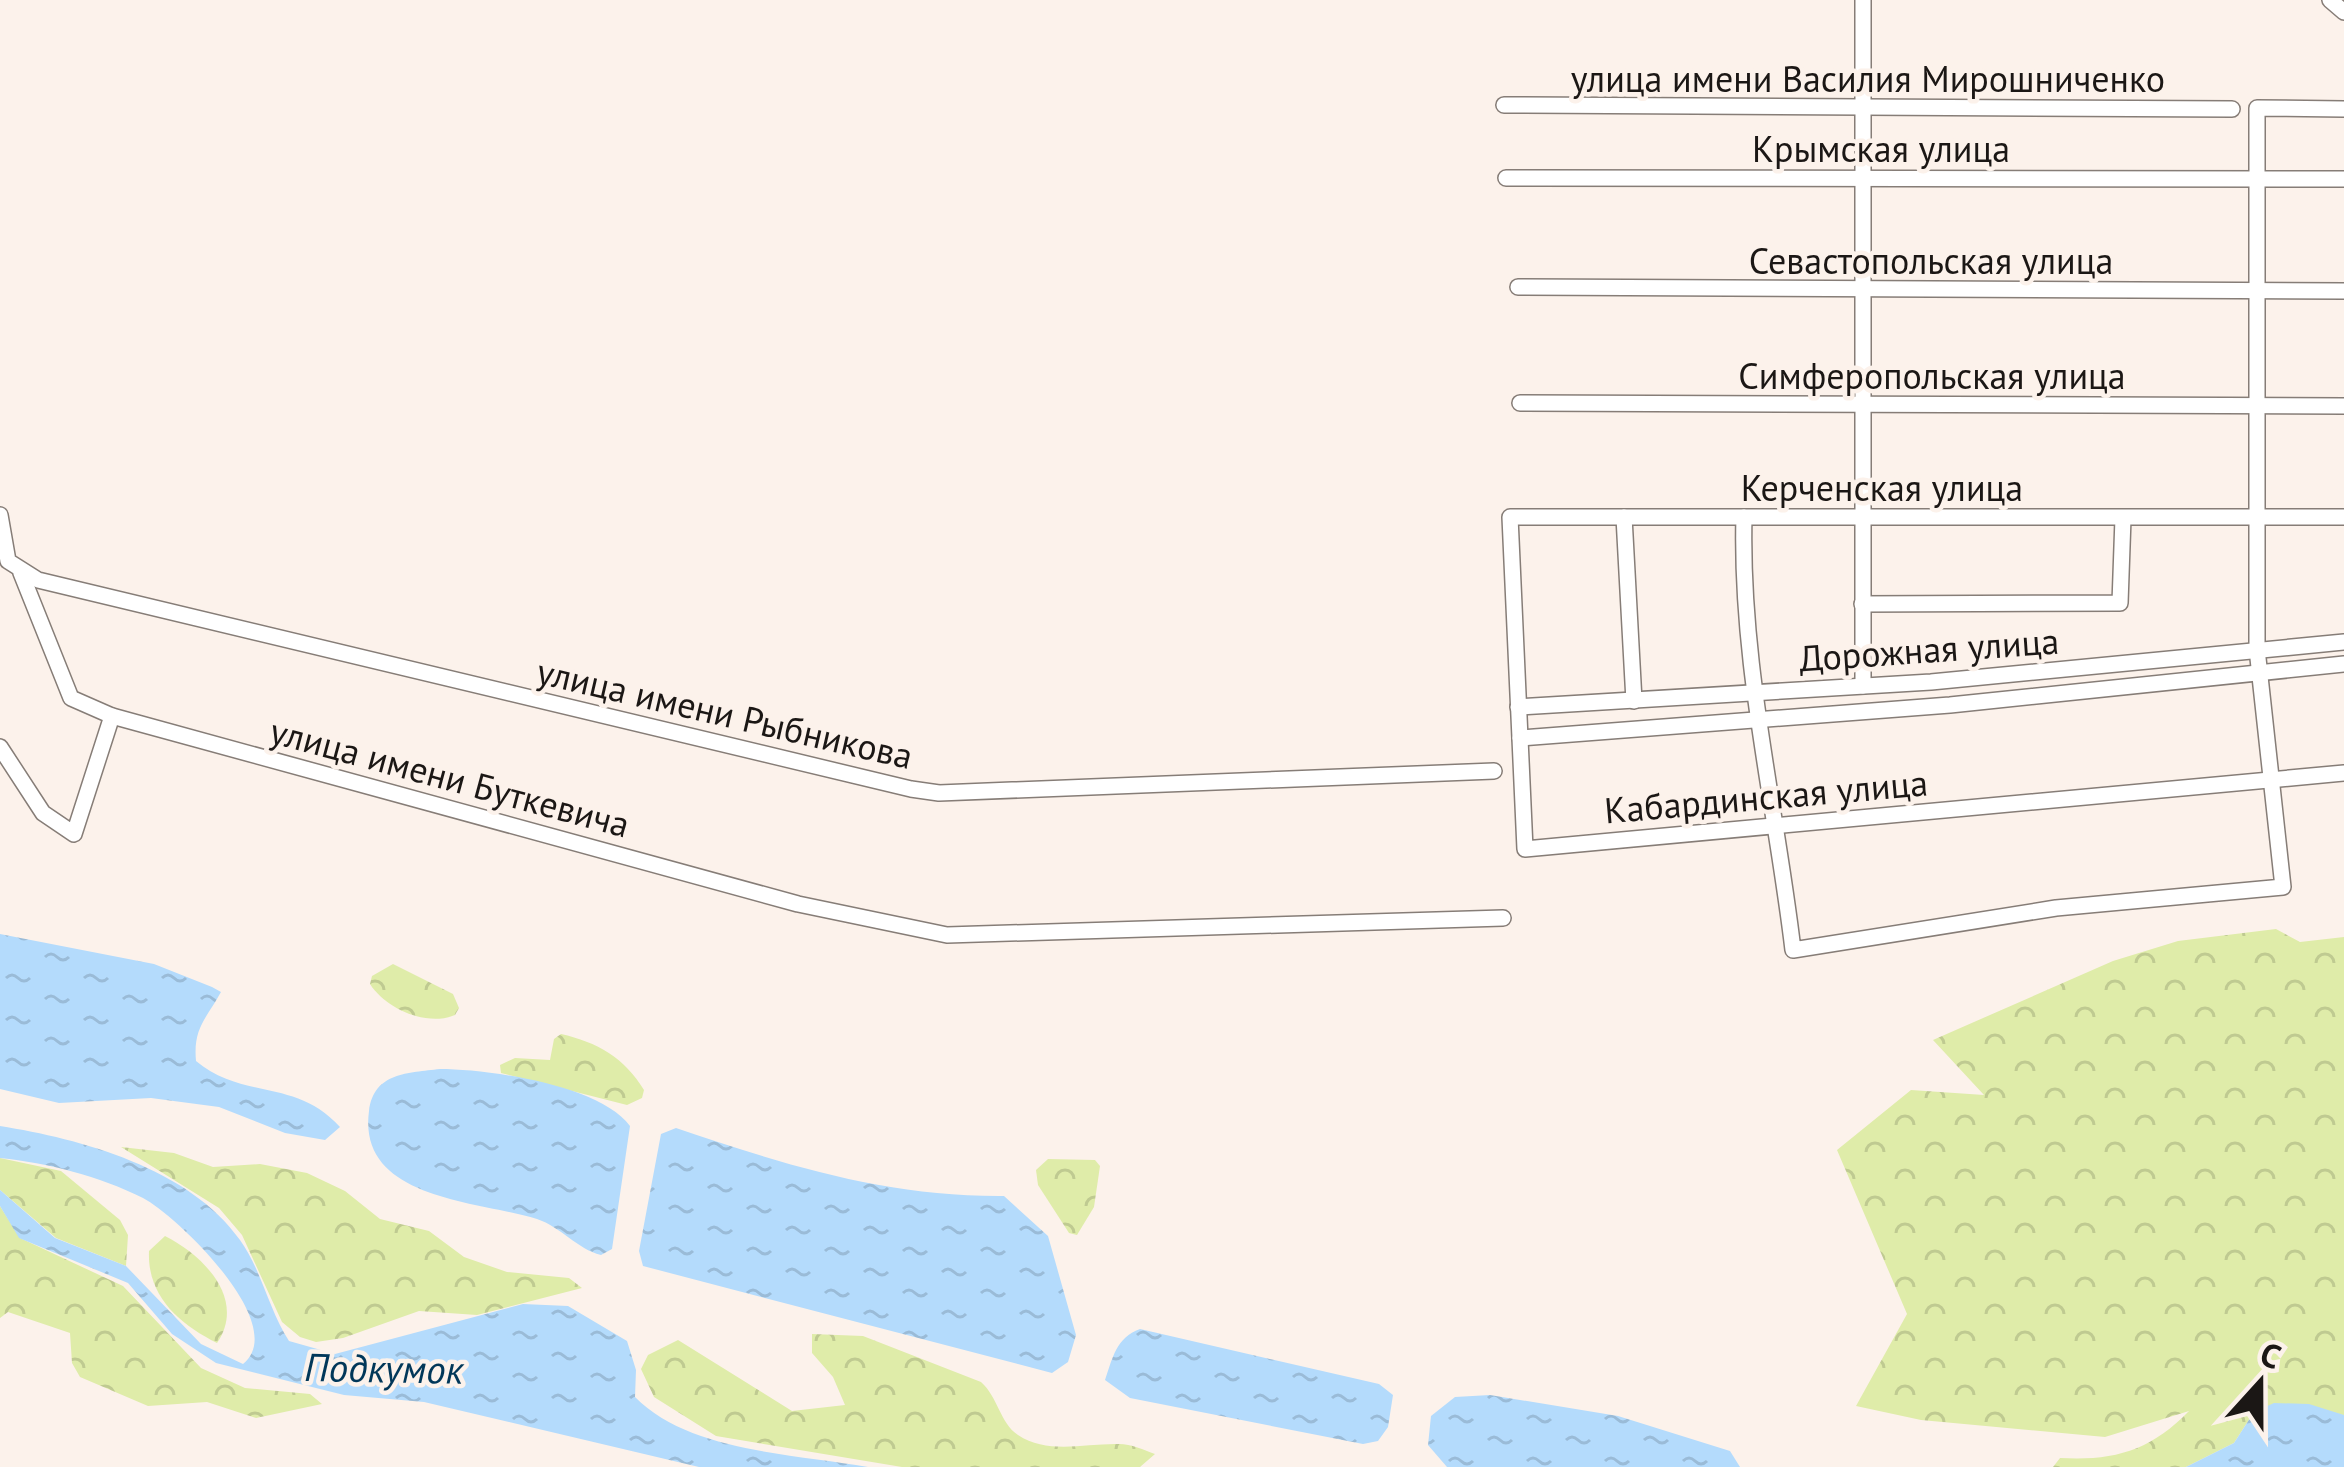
<svg xmlns="http://www.w3.org/2000/svg" width="2344" height="1467" viewBox="0 0 2344 1467" font-family="'PT Sans',sans-serif">
<style>
.forest{fill:url(#forest-crowns)}
.water{fill:url(#water-ripples)}
.lines{fill:none;stroke-linecap:round;stroke-linejoin:round}
.minor-casing{stroke:#867d77;stroke-width:18}
.minor{stroke:#fff;stroke-width:15}
.labels{text-anchor:middle;dominant-baseline:central;stroke-width:9;stroke-linejoin:round;paint-order:stroke}
.street-label{font-size:36px;fill:#1b1715;stroke:#fcf2eb}
.water-label{font-size:39px;font-style:italic;fill:#013759;stroke:#fcf2eb}
</style>
<defs>
<pattern id="forest-crowns" width="20" height="18" patternUnits="userSpaceOnUse" patternTransform="scale(3)"><rect width="20" height="18" fill="#dfeca9"/><path d="M2 6a3 3 0 1 1 6 0M12 15a3 3 0 1 1 6 0" fill="none" stroke="#bfca91"/></pattern>
<pattern id="water-ripples" width="26" height="14" patternUnits="userSpaceOnUse" patternTransform="scale(3)"><rect width="26" height="14" fill="#b4dbfc"/><path d="M2 4q2-2 4 0t4 0M15 11q2-2 4 0t4 0" fill="none" stroke="#9abbd7"/></pattern>
</defs>
<rect width="100%" height="100%" fill="#fcf2eb"/>
<!-- forest -->
<g class="forest">
<path d="M2276 929 2300 942 2344 937V1415L2254 1412 2234 1443 2186 1467H2053L2060 1458C2114 1461 2150 1451 2189 1411L2105 1437 1921 1420 1856 1406 1907 1314 1837 1150 1911 1090 1984 1095 1933 1040 2113 961 2178 941Z"/>
<path d="M393 964 453 994 459 1008 455 1015C427 1027 386 1009 370 984L372 976Z"/>
<path d="M561 1034C597 1042 625 1058 644 1090L642 1098 627 1105 501 1073 500 1065 515 1058 550 1060 554 1039Z"/>
<path d="M121 1147 174 1153 213 1167 260 1164 307 1173 345 1191 380 1219 429 1231 464 1257 507 1272 569 1278 582 1288 477 1315 419 1311 343 1338 316 1342 300 1337 282 1322 242 1235 219 1208Z"/>
<path d="M0 1158 61 1171 120 1220 128 1235 126 1266 56 1238 0 1190Z"/>
<path d="M1048 1159 1095 1160 1100 1166 1094 1207 1077 1235 1069 1233 1038 1185 1036 1170Z"/>
<path d="M0 1206 20 1238 123 1286 201 1368 245 1388 310 1394 322 1404 256 1418 207 1402 148 1406 80 1377 72 1363 70 1333 8 1312 0 1318Z"/>
<path d="M165 1236C203 1255 247 1299 217 1343 179 1324 147 1296 149 1251Z"/>
<path d="M812 1334 863 1336 981 1382C998 1397 1000 1423 1018 1435 1048 1455 1086 1443 1119 1444 1131 1444 1144 1450 1155 1454L1140 1467H902L716 1436 654 1397 641 1369 648 1355 678 1340 792 1411 845 1405 833 1377 812 1353Z"/>
</g>
<!-- water -->
<g class="water">
<path d="M0 934 154 964 212 987 221 992C206 1019 193 1028 196 1061 242 1100 296 1078 340 1127L325 1140 285 1133 219 1107 151 1098 59 1103 0 1089Z"/>
<path d="M440 1069C488 1069 600 1085 630 1126L612 1249 601 1255C577 1249 561 1227 537 1219 479 1201 357 1200 369 1111 374 1072 408 1073 440 1069Z"/>
<path d="M0 1126C81 1139 189 1168 240 1240 261 1269 269 1310 289 1341L335 1354 523 1304 568 1306 627 1341 636 1370 635 1397C689 1452 795 1454 868 1467H699L424 1402 344 1395 216 1363 172 1334 128 1283 19 1238 0 1206V1190L55 1238 126 1266 201 1344 243 1364C291 1325 177 1216 143 1198 99 1176 48 1163 0 1158Z"/>
<path d="M676 1128C785 1165 887 1197 1004 1196L1048 1236 1076 1335 1068 1362 1052 1373 643 1266 639 1251 661 1134Z"/>
<path d="M1140 1329 1379 1384 1393 1395 1388 1427 1378 1441 1363 1444 1130 1398 1105 1380C1113 1357 1116 1338 1140 1329Z"/>
<path d="M1490 1395 1618 1416 1730 1451 1740 1467H1447L1428 1445 1431 1416 1455 1397Z"/>
<path d="M2274 1403 2309 1404 2344 1415V1467H2186L2234 1443 2254 1412Z"/>
</g>
<g class="lines">
<defs>
<g id="minor">
<path d="M1863 0V686"/>
<path d="M2330 0 2344 12"/>
<path d="M1504 105 2232 109"/>
<path d="M1506 178 2344 179"/>
<path d="M1518 287 2344 291"/>
<path d="M1520 403 2344 406"/>
<path d="M0 515 8 561 38 580 911 789 939 793 1494 771"/>
<path d="M1624 517 1634 701"/>
<path d="M1744 517C1740 663 1776 805 1793 950L2056 908 2283 887 2257 649V108L2344 109"/>
<path d="M2344 517H1510L1525 849 2344 773"/>
<path d="M21 573 71 698 112 716 798 904 947 935 1503 918"/>
<path d="M1862 604 2120 603 2123 518"/>
<path d="M1518 707 1931 682 2344 642"/>
<path d="M1520 738 1950 705 2344 664"/>
<path d="M0 747 43 813 74 834 112 716"/>
</g>
</defs>
<!-- minor casing -->
<use href="#minor" class="minor-casing"/>
<!-- minor -->
<use href="#minor" class="minor"/>
</g>
<g class="labels">
<!-- street labels -->
<g class="street-label">
<text x="1868" y="78">улица имени Василия Мирошниченко</text>
<text x="1881" y="148">Крымская улица</text>
<text x="1931" y="260">Севастопольская улица</text>
<text x="1932" y="375">Симферопольская улица</text>
<text x="1882" y="487">Керченская улица</text>
<text transform="translate(1929 649) rotate(-4)">Дорожная улица</text>
<text transform="translate(725 713) rotate(13)">улица имени Рыбникова</text>
<text transform="translate(450 777) rotate(15)">улица имени Буткевича</text>
<text transform="translate(1766 796) rotate(-5)">Кабардинская улица</text>
</g>
<!-- water labels -->
<g class="water-label">
<text transform="translate(384 1368) rotate(1)">Подкумок</text>
</g>
</g>
<!-- north arrow -->
<g transform="translate(2260 1383) rotate(21)" stroke="#fcf2eb" stroke-width="9" paint-order="stroke">
<path d="M0-9L21 45L0 30L-21 45Z" fill="#1b1715"/>
<text y="-18" font-size="33" font-weight="bold" text-anchor="middle" fill="#1b1715">С</text>
</g>
</svg>
